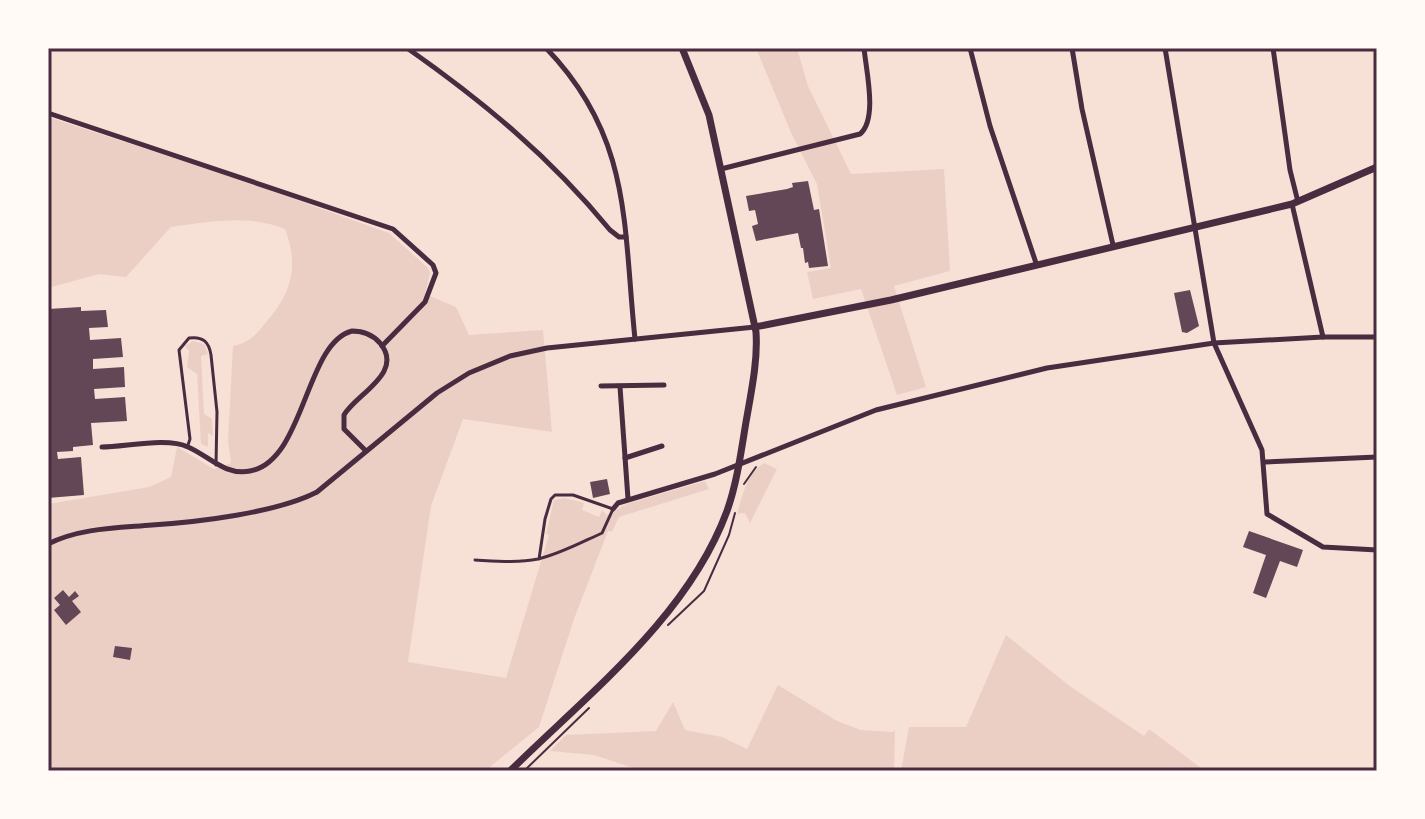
<svg xmlns="http://www.w3.org/2000/svg" width="1425" height="819" viewBox="0 0 1425 819" font-family="'Golos Text',sans-serif">
<style>
.green{fill:#ebcfc5}
.building{fill:#644757}
.lines{fill:none;stroke-linecap:round;stroke-linejoin:round}
.path{stroke:#4a2c40;stroke-width:2}
.service{stroke:#4a2c40;stroke-width:3}
.minor{stroke:#4a2c40;stroke-width:5}
.tertiary{stroke:#4a2c40;stroke-width:7}
.neatline{fill:none;stroke:#4a2c40;stroke-width:3}
</style>
<rect width="100%" height="100%" fill="#f7e1d7"/>
<!-- green -->
<g class="green">
<path d="M756 48H797L808 86 851 174 944 169 950 271 894 286 926 387 897 395 861 289 813 299 807 272 831 268 817 184 792 135Z"/>
<path d="M48 117 238 179 389 233 428 268 430 273 425 294 456 307 469 335 543 330 552 432 463 419 431 506 408 662 506 678 549 535 546 534 554 500 565 498 584 503 582 510 599 517 602 510 607 515 626 504 705 481 709 489 619 517 612 532 608 531 574 619 539 727 485 771H48V504L149 487 171 477 177 447 214 469 231 463 228 441 233 346C250 342 256 335 267 321 292 292 299 266 285 229 247 214 210 222 171 227L126 277 99 274 48 288Z"/>
<path d="M193 341 204 344 208 354 201 356 204 414 212 419 213 436 208 433V447L201 444 197 374 187 367 189 351 185 346Z"/>
<path d="M764 463 777 469 750 523 745 513 737 514C743 494 746 475 764 463Z"/>
<path d="M1006 635 1071 687 1144 736 1149 729 1205 771H901L909 727H966Z"/>
<path d="M778 685 837 721 861 730 893 732 895 730 894 771H642L594 755 550 751 566 735 656 731 673 702 685 730 722 737 747 749Z"/>
</g>
<!-- building -->
<g class="building">
<path d="M808 181 814 210 819 209 828 266 809 268 808 262 805 263 803 248H801L798 233 756 241 752 226 758 224 755 210 749 211 746 196 787 189 793 187 792 183Z"/>
<path d="M1190 290 1199 326 1187 333 1182 332 1174 293Z"/>
<path d="M81 307V311L106 310 108 327 89 328 90 340 121 338 123 357 93 359V369L124 367 125 387 94 389 95 399 125 397 127 421 91 423 93 445 73 447V451L57 452 58 459 81 457 84 495 48 498V309Z"/>
<path d="M607 479 610 494 593 498 590 482Z"/>
<path d="M1249 531 1303 550 1297 567 1280 561 1266 598 1253 593 1266 555 1243 547Z"/>
<path d="M63 590 69 597 75 591 79 596 72 601 81 612 66 625 54 610 60 605 54 598Z"/>
<path d="M115 646 132 648 130 660 113 657Z"/>
</g>
<g class="lines">
<!-- path -->
<g class="path">
<path d="M744 484 756 467"/>
<path d="M668 625 704 591 729 535 735 513"/>
<path d="M524 771 589 708"/>
</g>
<!-- service -->
<g class="service">
<path d="M188 445 190 439 179 350 189 338C203 336 209 342 211 355L217 412 216 465"/>
<path d="M475 560C495 561 518 563 538 559 560 554 582 542 602 533L613 509 573 495H555L551 499 545 519 539 559"/>
</g>
<!-- minor -->
<g class="minor">
<path d="M407 48C484 102 550 157 610 230L619 237H626"/>
<path d="M546 48C632 137 623 224 635 339"/>
<path d="M970 48 990 126 1036 263"/>
<path d="M1072 48 1082 109 1113 245"/>
<path d="M1165 48 1214 343 1262 450 1267 514 1323 547 1377 550"/>
<path d="M1273 48 1290 170 1298 202"/>
<path d="M48 113 393 229 433 265 436 273 425 302 382 346"/>
<path d="M721 169 860 134C878 119 866 70 864 48"/>
<path d="M1292 204 1323 337"/>
<path d="M601 386 664 385"/>
<path d="M620 387 628 499"/>
<path d="M102 447C125 447 167 437 188 447 209 456 225 476 250 471 305 461 305 343 352 331 363 331 373 335 380 343 405 373 356 394 344 415V429L365 450"/>
<path d="M625 458 662 446"/>
<path d="M1265 462 1377 457"/>
<path d="M613 509 618 503 715 474 876 410 1047 368 1214 343 1323 337H1377"/>
<path d="M48 544C80 528 117 528 152 525 198 522 276 513 317 492L437 393 469 373 510 356 547 348 755 327"/>
</g>
<!-- tertiary -->
<g class="tertiary">
<path d="M755 327 891 300 1292 204 1377 167"/>
<path d="M510 771C588 694 688 617 727 511 737 483 741 452 746 422 751 393 758 361 756 332L709 115 682 48"/>
</g>
</g>
<!-- border -->
<rect width="1425" height="819" fill="none" stroke="#fffaf5" stroke-width="100"/>
<rect x="50" y="50" width="1325" height="719" class="neatline"/>
</svg>
